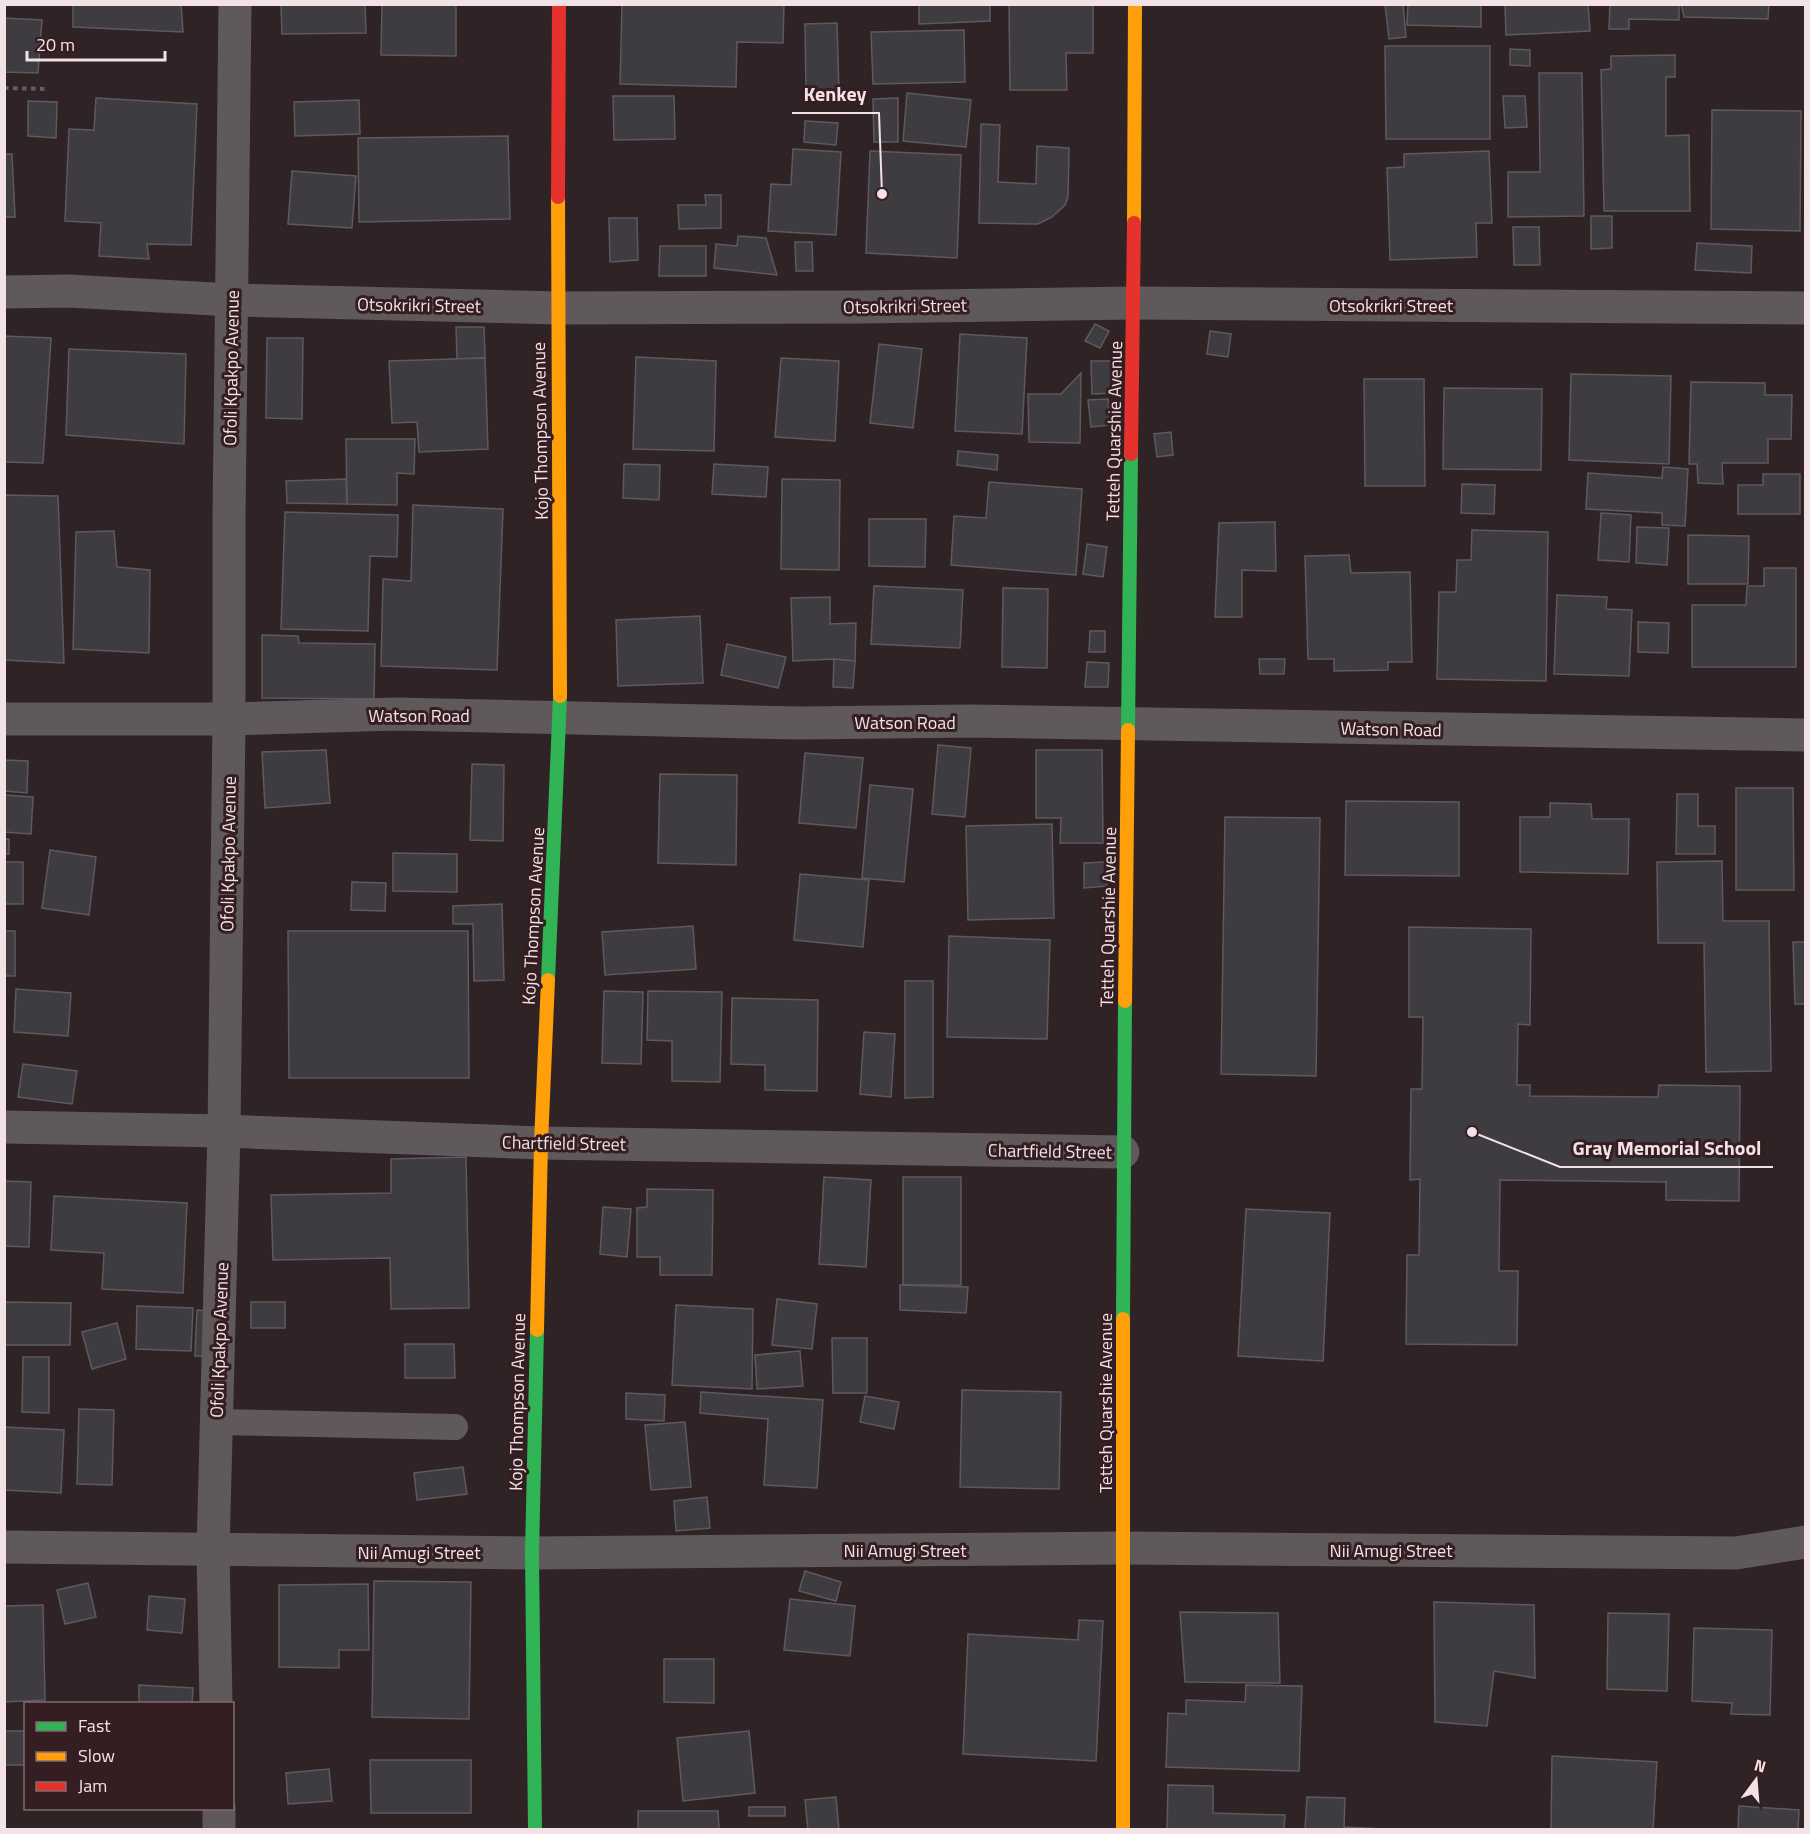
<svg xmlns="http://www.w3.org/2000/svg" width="1810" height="1834" viewBox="0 0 1810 1834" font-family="'Titillium Web',sans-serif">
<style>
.building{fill:#3f3c41;stroke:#5c5a5f;stroke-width:1.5}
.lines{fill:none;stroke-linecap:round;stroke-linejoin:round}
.path{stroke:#655e5f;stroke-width:4;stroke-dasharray:4.5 4.5;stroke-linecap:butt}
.lane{stroke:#5f595b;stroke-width:26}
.street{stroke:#5f595b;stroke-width:33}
.fast{stroke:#30b455;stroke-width:14}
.slow{stroke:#ff9f0a;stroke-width:14}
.jam{stroke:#e5322d;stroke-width:14}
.labels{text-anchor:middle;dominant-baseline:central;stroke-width:6;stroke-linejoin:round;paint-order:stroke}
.street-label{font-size:18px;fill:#f2e2e5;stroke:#351e22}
.leader{fill:none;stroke:#f2e2e5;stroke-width:2}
.callout-dot{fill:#f2e2e5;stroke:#351e22;stroke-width:2}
.callout-label{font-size:20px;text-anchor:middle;font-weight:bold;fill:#f2e2e5;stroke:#351e22;stroke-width:6;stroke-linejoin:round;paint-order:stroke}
</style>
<rect width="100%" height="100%" fill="#302326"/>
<!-- building -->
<g class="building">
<path d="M73 4H181L183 32 73 27Z"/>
<path d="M281 4H365L366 33 282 34Z"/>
<path d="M382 4H456V56L381 55Z"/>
<path d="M622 4H784L783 43 737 42 736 87 620 84Z"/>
<path d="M919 4H990V21L919 24Z"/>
<path d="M1009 4H1093V53H1066L1067 90H1010Z"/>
<path d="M1385 4H1403L1406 37 1389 39Z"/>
<path d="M1408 4H1481V27L1407 25Z"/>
<path d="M1505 4H1588L1590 31 1506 35Z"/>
<path d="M1610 4H1679V20L1629 19V29H1609Z"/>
<path d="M1681 4H1769L1768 19 1684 17Z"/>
<path d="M4 18 42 20 38 73 4 72Z"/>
<path d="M837 23 839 92 806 93 805 24Z"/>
<path d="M964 30 965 82 873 84 871 32Z"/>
<path d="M1385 46H1490V139H1386Z"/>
<path d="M1510 49 1530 50V66L1510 65Z"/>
<path d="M1675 55V77H1666V136L1689 135 1690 211H1604L1601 70 1611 69V56Z"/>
<path d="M1539 73H1582L1584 216 1508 217V172H1540Z"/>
<path d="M907 93 971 100 966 147 903 141Z"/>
<path d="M613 96H674L675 139 614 140Z"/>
<path d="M1503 96H1525L1527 127 1505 128Z"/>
<path d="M96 98 197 104 191 245 147 244 149 259 99 256 101 223 65 221 69 129 94 130Z"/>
<path d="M898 98V142H874L873 99Z"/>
<path d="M359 100 360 134 295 136 294 102Z"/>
<path d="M28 101 57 102 56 138 28 136Z"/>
<path d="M1712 110 1801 111 1800 231 1711 229Z"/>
<path d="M805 121 838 123 836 145 804 142Z"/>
<path d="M981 124 1000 125 998 182 1036 184 1037 146 1069 148 1068 197 1065 205 1052 217 1038 224 979 223Z"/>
<path d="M508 136 510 219 359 222 358 138Z"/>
<path d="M793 149 841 152 836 235 768 231 771 184 791 185Z"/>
<path d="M870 151 961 155 957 258 866 253Z"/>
<path d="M1489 151 1492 223H1476L1477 257 1390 260 1387 168 1404 167V154Z"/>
<path d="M4 154H12L15 217H4Z"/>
<path d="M292 171 356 176 352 228 288 224Z"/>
<path d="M705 195H721V228L679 229 678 205H706Z"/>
<path d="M1591 216H1612V248L1591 249Z"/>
<path d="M609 218H637L638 260 610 262Z"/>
<path d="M1513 227H1539L1540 265H1514Z"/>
<path d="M738 236 766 238 777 275 714 268 716 244 737 246Z"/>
<path d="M795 242H812L813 271H796Z"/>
<path d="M1697 243 1752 246 1751 273 1695 270Z"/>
<path d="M660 246H706V276H659Z"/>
<path d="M1095 324 1109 331 1100 348 1085 341Z"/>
<path d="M456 327H484L485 358 457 359Z"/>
<path d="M1210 331 1231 334 1228 357 1207 354Z"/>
<path d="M960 334 1027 338 1022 434 955 431Z"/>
<path d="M4 336 51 338 43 463 4 462Z"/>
<path d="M267 338H303L302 419 266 418Z"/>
<path d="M879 344 922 349 913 428 870 423Z"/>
<path d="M69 349 186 354 184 444 66 435Z"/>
<path d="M636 357 716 361 714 451 633 449Z"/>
<path d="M485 358 488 449 419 452 417 422 392 423 389 361Z"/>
<path d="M781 358 839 361 835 441 775 437Z"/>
<path d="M1091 361H1113L1114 393 1092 394Z"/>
<path d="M1081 373 1080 443 1029 442 1028 394H1061Z"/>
<path d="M1571 374 1671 376 1669 464 1569 460Z"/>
<path d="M1364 379H1424L1425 486H1365Z"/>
<path d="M1691 382 1765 383V395H1792L1791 439H1768V463H1722L1723 484 1698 483 1697 464H1689Z"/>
<path d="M1444 388 1542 389 1541 470 1443 469Z"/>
<path d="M1108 399 1110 425 1091 427 1088 400Z"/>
<path d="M1171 432 1173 455 1157 457 1154 434Z"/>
<path d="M346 439H415L414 474 397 473V505L347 504Z"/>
<path d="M958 451 998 455 997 470 957 465Z"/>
<path d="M624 464 660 465 659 500 623 498Z"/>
<path d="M714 464 768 467 766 497 712 494Z"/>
<path d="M1663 467 1688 469 1685 526 1662 525V513L1586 509 1588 473 1662 478Z"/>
<path d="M1763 474H1800V514H1738V485H1763Z"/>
<path d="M346 479 347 504 287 503 286 481Z"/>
<path d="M782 479 840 480 839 570 781 569Z"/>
<path d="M989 482 1082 489 1076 575 951 565 954 516 986 518Z"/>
<path d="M1462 484 1495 485 1494 514 1461 513Z"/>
<path d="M4 495 58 496 64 663 4 660Z"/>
<path d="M413 505 503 509 497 670 381 666 383 579 411 581Z"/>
<path d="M285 512 398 515 397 557 370 556 368 631 281 629Z"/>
<path d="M1601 513 1631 515 1629 562 1598 560Z"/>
<path d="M869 519H926L925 567 869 566Z"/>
<path d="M1275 522 1276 571 1242 570V617H1215L1219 523Z"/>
<path d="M1637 527 1669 528 1667 565 1636 563Z"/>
<path d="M1472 530 1548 532 1546 681 1437 679 1439 592H1456L1457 560H1471Z"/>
<path d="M114 531 117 567 150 570 149 653 73 649 76 532Z"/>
<path d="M1688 535 1749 536 1748 584H1688Z"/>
<path d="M1087 544 1107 547 1103 577 1083 574Z"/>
<path d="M1349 555 1351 573 1410 572 1412 662H1388V670L1334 671V659H1308L1305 556Z"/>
<path d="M1764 568H1796V667H1692V605H1746L1747 586H1764Z"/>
<path d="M874 586 963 590 960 648 871 644Z"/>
<path d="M1003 588 1048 589 1047 668 1002 667Z"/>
<path d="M1557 595 1607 597 1606 609 1632 610 1629 676 1554 674Z"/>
<path d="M830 597V624L856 623 855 661 834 659 793 661 791 598Z"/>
<path d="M700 616 703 683 618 686 616 620Z"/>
<path d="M1638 622 1669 623 1668 653 1638 652Z"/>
<path d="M1090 631H1105V652H1089Z"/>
<path d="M262 635 298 636 299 643 375 644 374 699 262 698Z"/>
<path d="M727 644 786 657 778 688 721 675Z"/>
<path d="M834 659 855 661 853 688 833 687Z"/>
<path d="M1259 659H1285L1284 674H1260Z"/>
<path d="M1087 662 1109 663 1108 687H1085Z"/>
<path d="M938 745 971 748 965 817 932 814Z"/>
<path d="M326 750 330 803 265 808 262 752Z"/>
<path d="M1036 750H1102L1103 843H1060L1061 818H1036Z"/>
<path d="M805 753 863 758 856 828 799 823Z"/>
<path d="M4 760 28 761 27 793 4 791Z"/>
<path d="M472 764 504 765 503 841 470 840Z"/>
<path d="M660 774 737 775 736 865 658 863Z"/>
<path d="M870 785 913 789 904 882 862 878Z"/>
<path d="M1736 788H1793L1794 890H1736Z"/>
<path d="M1677 794H1698V826H1715V854H1676Z"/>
<path d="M4 795 33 797 31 834 4 832Z"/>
<path d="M1346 801 1459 802V876L1345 875Z"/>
<path d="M1550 803 1591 804 1592 819H1629L1628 874 1520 872V817H1550Z"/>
<path d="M1225 817 1320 818 1316 1076 1221 1074Z"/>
<path d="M1052 824 1054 918 968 920 966 826Z"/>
<rect x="4" y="839" width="5" height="15"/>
<path d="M50 850 96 857 89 915 42 908Z"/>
<path d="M393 853 457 854V892L393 891Z"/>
<path d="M1722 861 1723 921H1769L1771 1071 1706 1072 1704 943H1658L1657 862Z"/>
<rect x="4" y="862" width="19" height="42"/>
<path d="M1105 862 1107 886 1084 888V863Z"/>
<path d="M800 874 869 880 863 947 794 940Z"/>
<path d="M352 882 386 883 385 911 351 910Z"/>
<path d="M502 904 504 980 474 981 473 924H453V906Z"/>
<path d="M693 926 696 969 605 975 602 932Z"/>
<path d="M1409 927 1531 929 1530 1025 1518 1024 1517 1085H1530V1096L1658 1097 1659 1085 1740 1086 1739 1201 1666 1200V1182L1500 1180 1499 1271H1518L1517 1345 1406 1344 1407 1255H1419L1420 1179 1410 1180 1411 1089H1422L1423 1017H1409Z"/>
<rect x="4" y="931" width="11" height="45"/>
<path d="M288 931H468L469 1078H289Z"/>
<path d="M949 936 1050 940 1047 1039 947 1037Z"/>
<path d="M1793 942H1806V1004H1795Z"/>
<path d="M905 981H933V1097L905 1098Z"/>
<path d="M16 989 71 993 68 1036 14 1032Z"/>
<path d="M604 991 643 992 641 1064 602 1063Z"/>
<path d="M648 991 722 992 720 1082 672 1081V1041L647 1040Z"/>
<path d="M732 998 818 1000 817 1091 765 1090V1065L731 1064Z"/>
<path d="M864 1032 895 1034 891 1097 860 1094Z"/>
<path d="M23 1064 77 1071 72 1104 18 1097Z"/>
<path d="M466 1157 469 1308 391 1309 390 1258 273 1260 271 1195 391 1193V1159Z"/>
<path d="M824 1177 871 1180 866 1267 819 1264Z"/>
<rect x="903" y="1177" width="58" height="108"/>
<path d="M4 1181 31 1182 29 1247 4 1246Z"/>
<path d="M647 1189 713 1190 712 1275H660V1257H637V1208L647 1207Z"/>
<path d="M54 1196 187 1203 183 1293 102 1289 104 1253 51 1250Z"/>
<path d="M603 1207 631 1209 627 1257 600 1254Z"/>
<path d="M1246 1209 1330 1213 1323 1361 1238 1356Z"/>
<path d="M900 1285 968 1287 966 1313 900 1310Z"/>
<path d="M777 1299 817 1304 812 1349 772 1345Z"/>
<path d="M4 1302 71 1303 70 1345H4Z"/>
<rect x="251" y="1302" width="34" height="26"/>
<path d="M676 1305 753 1309 752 1389 672 1385Z"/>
<path d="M137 1306 193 1308 191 1351 136 1349Z"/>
<path d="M197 1310 218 1312 216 1357 195 1356Z"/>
<path d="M117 1323 126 1359 92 1369 82 1332Z"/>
<path d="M832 1338H867V1393H833Z"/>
<path d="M405 1344H454L455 1378H405Z"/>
<path d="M800 1351 803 1386 757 1389 755 1355Z"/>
<path d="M23 1357H49V1413L22 1412Z"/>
<path d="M962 1390 1061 1392 1059 1489 960 1487Z"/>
<path d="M701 1392 823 1400 817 1488 764 1485 768 1419 700 1413Z"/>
<path d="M626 1393 665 1395 664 1421 626 1419Z"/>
<path d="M865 1396 899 1402 894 1429 860 1422Z"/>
<path d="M79 1409 114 1410 112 1485 77 1484Z"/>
<path d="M685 1422 691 1487 651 1490 645 1425Z"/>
<path d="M4 1427 64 1430 61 1493 4 1490Z"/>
<path d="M463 1467 467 1494 417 1500 414 1473Z"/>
<path d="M707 1497 710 1528 676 1531 674 1501Z"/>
<path d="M805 1571 841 1582 836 1601 799 1591Z"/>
<path d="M374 1581 471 1582 469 1719 372 1717Z"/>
<path d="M88 1583 96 1617 65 1624 57 1590Z"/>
<path d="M368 1584 369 1650H339V1668L279 1667V1585Z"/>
<path d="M149 1596 185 1599 182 1633 147 1630Z"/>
<path d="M790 1599 855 1606 850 1656 784 1650Z"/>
<path d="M1434 1602 1534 1605 1535 1678 1494 1671 1487 1726 1435 1722Z"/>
<path d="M43 1605 45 1700 4 1702V1606Z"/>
<path d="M1180 1612 1278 1613 1280 1683 1185 1682Z"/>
<path d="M1608 1613 1669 1614 1667 1691 1607 1689Z"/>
<path d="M1079 1620 1103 1621 1096 1761 963 1754 968 1634 1078 1640Z"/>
<path d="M1694 1628 1772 1630 1770 1715 1731 1714 1732 1703 1692 1701Z"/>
<path d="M664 1659H714V1703L664 1702Z"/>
<path d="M139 1685 193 1688 192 1704H139Z"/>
<path d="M1246 1685 1302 1686 1299 1771 1166 1767 1168 1713 1186 1714V1700L1245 1702Z"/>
<rect x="4" y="1731" width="22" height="34"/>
<path d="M749 1731 755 1793 683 1801 677 1738Z"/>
<path d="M1552 1756 1657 1762 1653 1830H1551Z"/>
<path d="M370 1760H471V1813H371Z"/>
<path d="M329 1769 332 1801 288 1804 286 1773Z"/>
<path d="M1168 1785 1213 1786V1813L1285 1815 1284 1830H1167Z"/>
<path d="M836 1797 839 1830H808L805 1800Z"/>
<path d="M1307 1797 1345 1798 1344 1827 1408 1830H1305Z"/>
<path d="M1739 1806 1799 1810 1798 1830H1738Z"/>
<rect x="749" y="1807" width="36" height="9"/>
<path d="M638 1811H718L719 1830H638Z"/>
</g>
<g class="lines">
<!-- path -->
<path class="path" d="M4 88 48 89"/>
<!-- lane -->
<path class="lane" d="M217 1422 455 1427"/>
<!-- street -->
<g class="street">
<path d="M4 292 69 291 232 300 557 308 860 307 1133 303 1806 308"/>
<path d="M4 719H229L396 714 801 723 971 721 1806 735"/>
<path d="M4 1127 224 1131 541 1143 1123 1152"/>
<path d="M4 1547 532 1553 1123 1548 1736 1553 1806 1542"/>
<path d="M216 1704 213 1551 224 1131 229 719V518L235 4"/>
<path d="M219 1808V1830"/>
</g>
<!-- fast -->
<g class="fast">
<path d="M1128 730 1131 454"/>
<path d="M548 980 560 696"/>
<path d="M1123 1319 1125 1001"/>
<path d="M535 1830 532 1553 537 1330"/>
</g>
<!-- slow -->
<g class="slow">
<path d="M558 197 560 696"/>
<path d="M1134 223 1135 4"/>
<path d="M1125 1001 1128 730"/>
<path d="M1123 1319V1830"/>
<path d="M537 1330 541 1143 548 980"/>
</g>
<!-- jam -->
<g class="jam">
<path d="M558 197 559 4"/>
<path d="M1131 454 1134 223"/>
</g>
</g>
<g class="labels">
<!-- street labels -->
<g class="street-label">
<text transform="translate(419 305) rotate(1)">Otsokrikri Street</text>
<text x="1391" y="305">Otsokrikri Street</text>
<text transform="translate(905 306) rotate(-1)">Otsokrikri Street</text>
<text transform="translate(231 368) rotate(-89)">Ofoli Kpakpo Avenue</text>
<text transform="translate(540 431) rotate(-91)">Kojo Thompson Avenue</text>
<text transform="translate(1114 431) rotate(-89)">Tetteh Quarshie Avenue</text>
<text x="419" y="715">Watson Road</text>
<text x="905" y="722">Watson Road</text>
<text transform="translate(1391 729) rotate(1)">Watson Road</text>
<text transform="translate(228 854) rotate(-89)">Ofoli Kpakpo Avenue</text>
<text transform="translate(533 916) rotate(-87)">Kojo Thompson Avenue</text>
<text transform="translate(1108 917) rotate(-89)">Tetteh Quarshie Avenue</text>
<text transform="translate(564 1143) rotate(1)">Chartfield Street</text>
<text transform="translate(1050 1151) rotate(1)">Chartfield Street</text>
<text transform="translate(219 1340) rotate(-88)">Ofoli Kpakpo Avenue</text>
<text transform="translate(517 1402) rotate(-89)">Kojo Thompson Avenue</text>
<text transform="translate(1105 1403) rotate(-90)">Tetteh Quarshie Avenue</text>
<text x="905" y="1550">Nii Amugi Street</text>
<text x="1391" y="1550">Nii Amugi Street</text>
<text x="419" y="1552">Nii Amugi Street</text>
</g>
</g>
<!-- callouts -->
<path class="leader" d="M882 194L879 113H792M1472 1132L1560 1167H1773"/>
<g class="callout-dot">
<circle cx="882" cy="194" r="6"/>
<circle cx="1472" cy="1132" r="6"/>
</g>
<g class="callout-label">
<text x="835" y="101">Kenkey</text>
<text x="1667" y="1155">Gray Memorial School</text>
</g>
<!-- border -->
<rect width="1810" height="1834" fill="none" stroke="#f2e2e5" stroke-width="12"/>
<!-- legend -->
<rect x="24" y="1702" width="210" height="108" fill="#351e22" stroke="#816c70" stroke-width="1.5"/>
<rect x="36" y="1722" width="30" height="9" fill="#30b455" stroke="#816c70" stroke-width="1.5"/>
<text x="78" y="1732" font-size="18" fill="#f2e2e5">Fast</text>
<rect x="36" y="1752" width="30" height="9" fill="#ff9f0a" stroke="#816c70" stroke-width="1.5"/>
<text x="78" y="1762" font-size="18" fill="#f2e2e5">Slow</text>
<rect x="36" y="1782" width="30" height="9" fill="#e5322d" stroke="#816c70" stroke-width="1.5"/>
<text x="78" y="1792" font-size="18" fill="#f2e2e5">Jam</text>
<!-- north arrow -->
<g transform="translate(1756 1780) rotate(16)" stroke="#351e22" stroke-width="4.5" paint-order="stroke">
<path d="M0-4.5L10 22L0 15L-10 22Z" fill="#f2e2e5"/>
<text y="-9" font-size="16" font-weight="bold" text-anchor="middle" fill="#f2e2e5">N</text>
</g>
<!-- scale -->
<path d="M27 51v9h138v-9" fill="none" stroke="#f2e2e5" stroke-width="3"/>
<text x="36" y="51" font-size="18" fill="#f2e2e5" stroke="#351e22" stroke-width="4.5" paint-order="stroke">20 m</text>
</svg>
